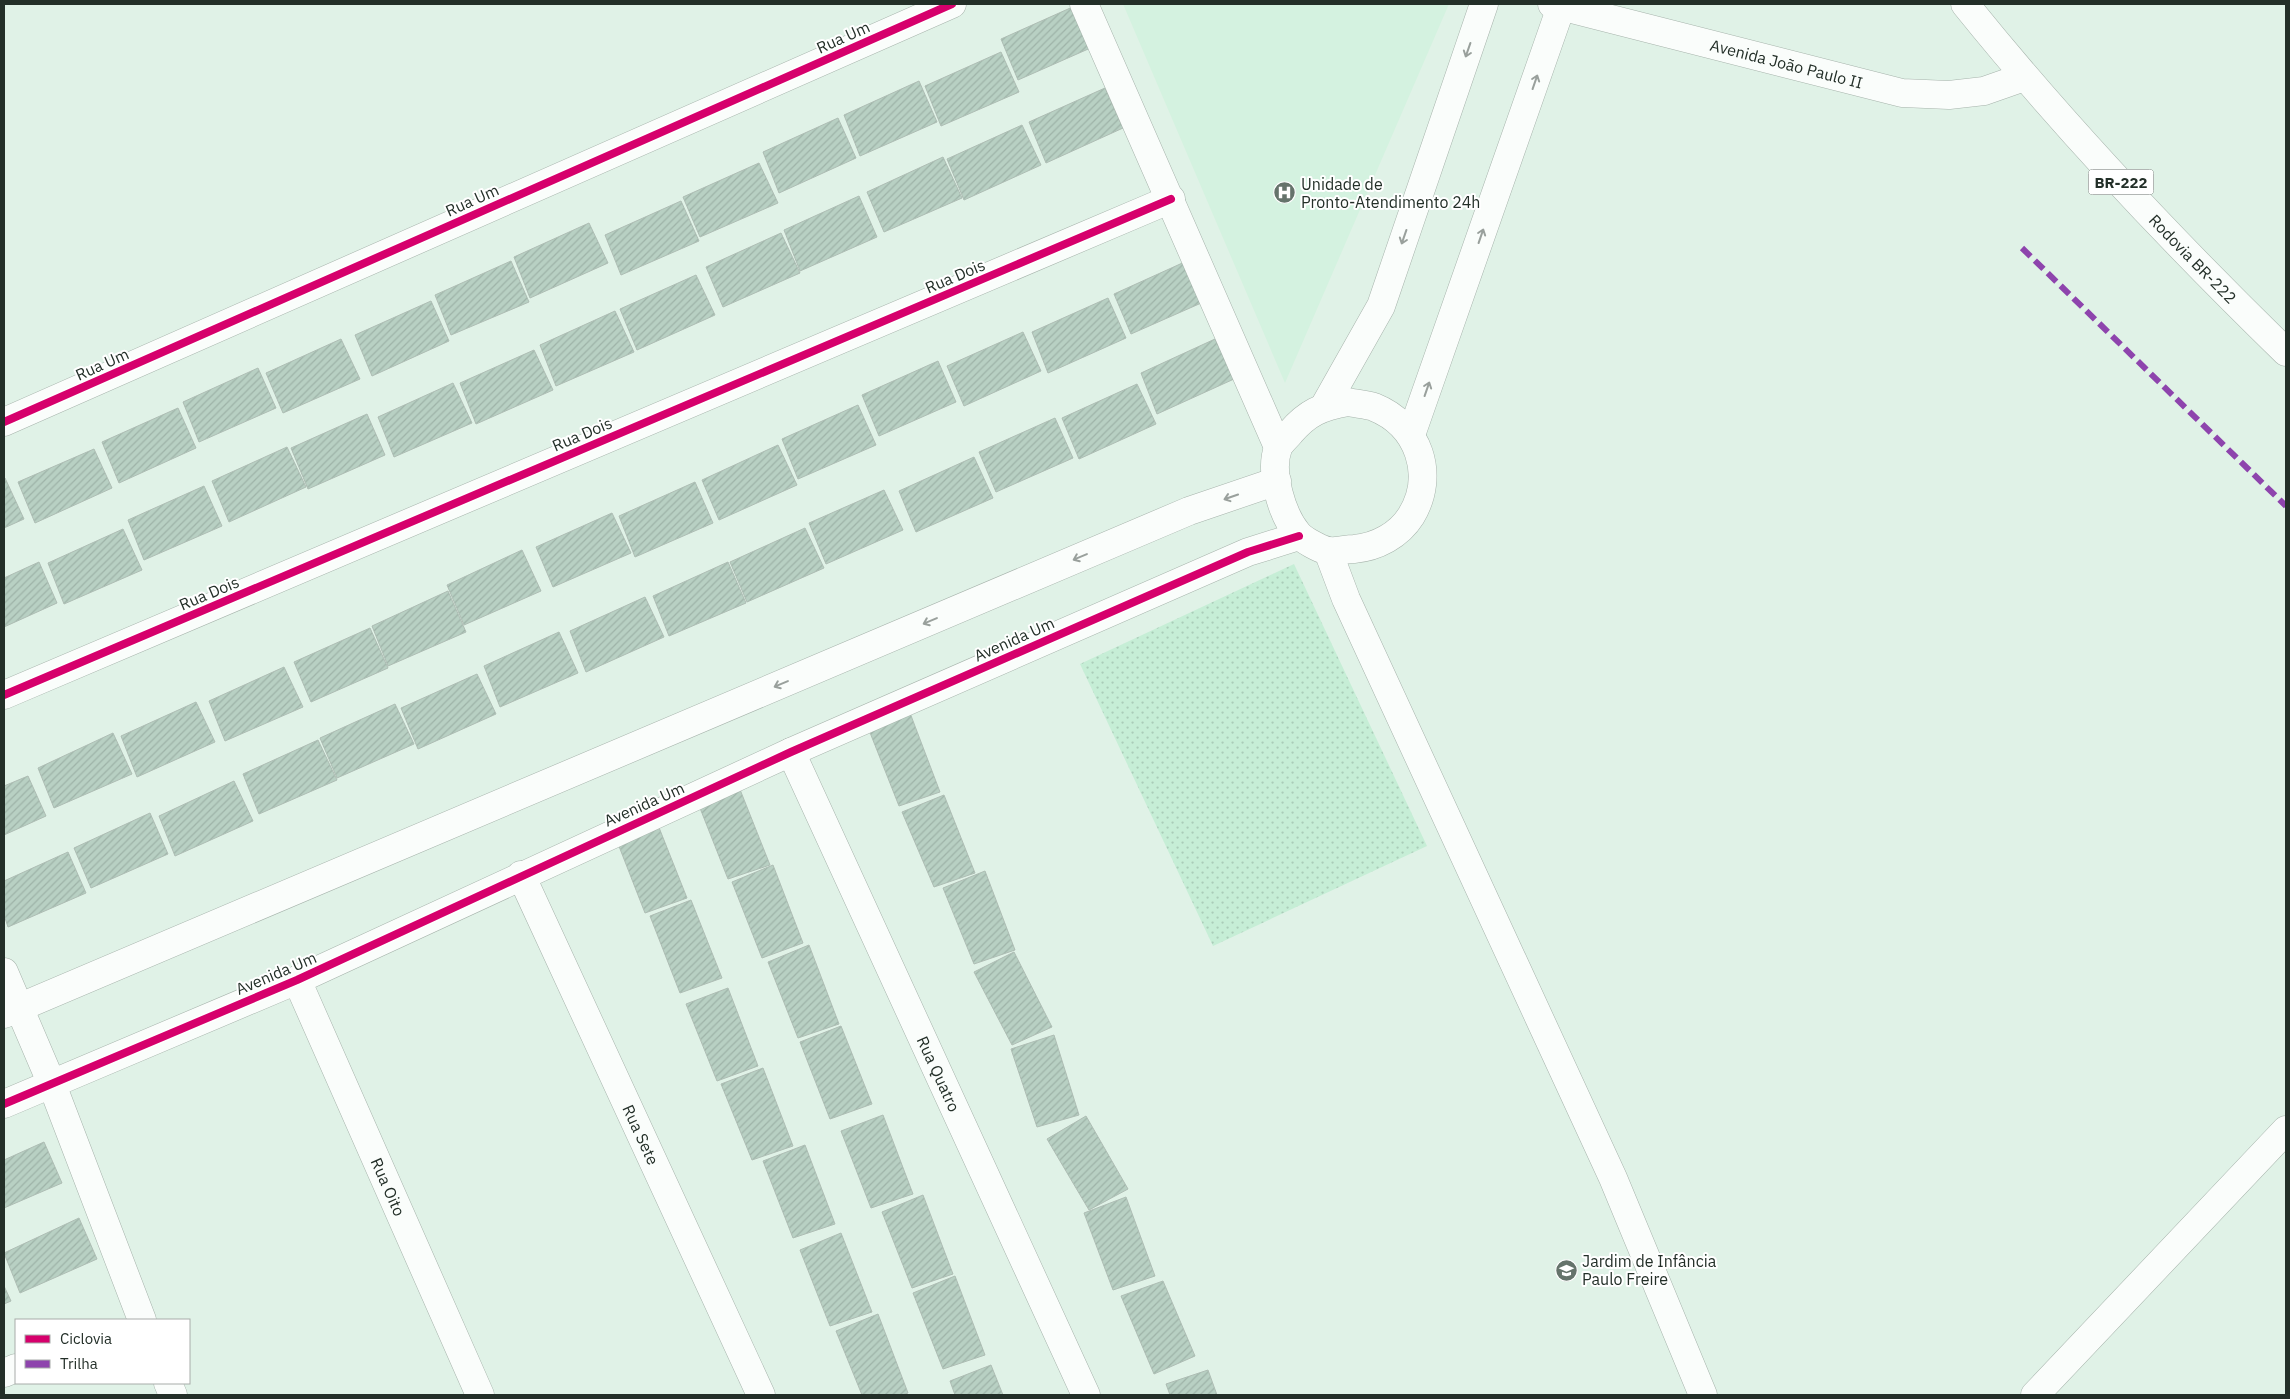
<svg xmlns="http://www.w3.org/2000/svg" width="2290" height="1399" viewBox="0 0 2290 1399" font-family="'IBM Plex Sans',sans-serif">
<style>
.built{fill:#d4f2e0}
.park{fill:url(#park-dots)}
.building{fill:url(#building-hatch);stroke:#aebdb4}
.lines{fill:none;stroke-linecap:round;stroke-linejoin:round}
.minor-casing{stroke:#a6b3ab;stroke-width:29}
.highway-casing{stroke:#a6b3ab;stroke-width:29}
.minor{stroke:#fafdfb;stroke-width:28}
.highway{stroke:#fafdfb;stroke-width:28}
.quiet{stroke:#8e44ad;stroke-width:6;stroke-dasharray:12 6;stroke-linecap:butt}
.cycleway-casing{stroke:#fff;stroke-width:11}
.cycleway{stroke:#d6006c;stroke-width:8}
.oneway{stroke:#99a09c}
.labels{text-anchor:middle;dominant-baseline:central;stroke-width:4;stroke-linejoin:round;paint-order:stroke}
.shield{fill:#fff;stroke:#656d68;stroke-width:1}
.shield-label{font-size:15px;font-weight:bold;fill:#232f28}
.street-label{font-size:16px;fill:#232f28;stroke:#fff}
.poi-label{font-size:16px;fill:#232f28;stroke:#fff;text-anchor:start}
</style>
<defs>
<pattern id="park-dots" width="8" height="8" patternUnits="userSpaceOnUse" patternTransform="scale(1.25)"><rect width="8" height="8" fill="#c6eed6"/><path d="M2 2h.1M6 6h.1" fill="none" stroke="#aaccb8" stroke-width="1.8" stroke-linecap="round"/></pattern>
<pattern id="building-hatch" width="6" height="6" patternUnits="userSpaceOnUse" patternTransform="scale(1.25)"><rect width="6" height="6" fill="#b8d0c3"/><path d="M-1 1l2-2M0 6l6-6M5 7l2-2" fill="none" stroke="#9eb3a8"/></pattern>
</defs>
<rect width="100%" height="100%" fill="#e0f2e7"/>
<!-- built -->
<path class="built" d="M1123 4H1449L1285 383Z"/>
<!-- park -->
<path class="park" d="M1294 564 1427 846 1213 946 1080 664Z"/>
<!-- building -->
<g class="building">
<path d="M1077 5 1095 46 1018 80 1001 39Z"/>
<path d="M1001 52 1019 92 941 126 925 86Z"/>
<path d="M919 81 937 122 860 156 844 115Z"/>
<path d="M1105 88 1123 128 1046 163 1029 122Z"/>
<path d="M838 118 856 158 779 193 763 152Z"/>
<path d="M1022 125 1041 165 964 200 947 159Z"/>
<path d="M943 157 962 198 884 232 867 192Z"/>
<path d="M759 163 778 203 700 237 683 197Z"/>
<path d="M859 196 877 237 800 271 784 230Z"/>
<path d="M681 201 699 241 621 275 605 235Z"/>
<path d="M589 223 608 263 530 298 514 257Z"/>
<path d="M781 233 800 273 723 307 706 267Z"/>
<path d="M1189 260 1208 300 1131 334 1114 294Z"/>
<path d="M511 261 529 302 451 335 435 295Z"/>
<path d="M696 275 715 315 637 350 620 309Z"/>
<path d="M1108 298 1126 338 1048 373 1032 332Z"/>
<path d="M431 301 449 341 372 376 355 335Z"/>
<path d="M615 311 634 352 556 386 540 345Z"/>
<path d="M1023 332 1041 371 964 406 947 366Z"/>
<path d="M341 339 360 379 283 413 266 373Z"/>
<path d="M1215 339 1234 379 1157 414 1141 373Z"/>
<path d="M534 350 553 390 476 424 460 383Z"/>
<path d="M938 361 956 402 879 436 862 395Z"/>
<path d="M258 368 276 408 199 442 183 402Z"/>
<path d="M453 383 472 423 394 457 378 417Z"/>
<path d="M1137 384 1156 424 1079 459 1062 418Z"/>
<path d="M858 405 876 445 798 479 782 439Z"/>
<path d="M178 408 196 448 119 483 102 442Z"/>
<path d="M367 414 385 455 308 489 291 448Z"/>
<path d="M1055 418 1073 458 996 492 979 452Z"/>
<path d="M778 445 797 485 719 520 702 480Z"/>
<path d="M287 447 306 487 229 522 212 481Z"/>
<path d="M94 449 112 488 35 523 18 482Z"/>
<path d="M974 457 993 498 916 532 899 491Z"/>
<path d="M5 478 24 519 4 528V479Z"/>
<path d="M695 482 713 523 635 557 619 516Z"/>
<path d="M204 486 222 526 144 560 128 520Z"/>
<path d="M884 490 903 530 826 564 809 523Z"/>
<path d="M612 513 631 553 553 587 536 547Z"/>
<path d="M805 528 824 568 747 602 730 562Z"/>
<path d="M123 529 142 570 64 604 48 563Z"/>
<path d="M522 550 541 591 464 625 447 585Z"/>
<path d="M39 562 57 603 4 627V578Z"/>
<path d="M728 562 746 603 669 636 653 596Z"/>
<path d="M448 591 466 632 388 666 372 626Z"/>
<path d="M645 597 664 637 586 672 570 631Z"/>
<path d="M370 628 388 668 311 702 294 662Z"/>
<path d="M559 632 578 673 500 707 484 666Z"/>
<path d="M284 667 303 707 225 741 209 701Z"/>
<path d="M477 674 496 714 418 749 401 708Z"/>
<path d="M196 702 215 742 137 777 121 736Z"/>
<path d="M395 704 414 744 337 778 320 738Z"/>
<path d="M910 713 940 792 899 806 869 730Z"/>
<path d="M113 733 132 774 54 808 38 768Z"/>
<path d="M318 740 337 780 259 814 243 774Z"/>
<path d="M28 776 46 816 4 835V786Z"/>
<path d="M234 781 253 821 175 856 159 816Z"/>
<path d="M739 787 770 865 728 879 698 803Z"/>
<path d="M944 795 975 873 934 887 902 812Z"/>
<path d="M150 813 168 854 91 888 74 848Z"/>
<path d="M656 820 687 898 645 913 615 836Z"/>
<path d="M68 852 86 893 8 927 4 915V881Z"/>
<path d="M773 865 803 943 762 958 732 882Z"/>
<path d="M985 871 1015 950 974 964 943 888Z"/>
<path d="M691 900 722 978 680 993 650 916Z"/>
<path d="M809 945 839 1024 798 1038 768 962Z"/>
<path d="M1014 952 1052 1027 1012 1045 974 972Z"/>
<path d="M728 988 758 1066 717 1081 686 1004Z"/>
<path d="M841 1026 872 1104 830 1119 800 1042Z"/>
<path d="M1054 1035 1079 1115 1037 1127 1011 1049Z"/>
<path d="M763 1068 793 1146 752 1160 721 1084Z"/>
<path d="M883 1115 913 1194 871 1208 841 1131Z"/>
<path d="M1086 1116 1128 1189 1089 1210 1047 1139Z"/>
<path d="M44 1142 62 1183 4 1208V1160Z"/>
<path d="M805 1145 835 1224 793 1238 763 1161Z"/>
<path d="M923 1195 953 1274 912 1288 882 1212Z"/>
<path d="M1126 1197 1155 1276 1113 1290 1084 1213Z"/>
<path d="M79 1218 97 1259 20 1293 4 1253Z"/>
<path d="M841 1233 872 1312 830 1326 800 1250Z"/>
<path d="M955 1276 985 1355 943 1369 913 1293Z"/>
<path d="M1163 1281 1195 1356 1154 1374 1121 1296Z"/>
<path d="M4 1286 11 1301 4 1304Z"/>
<path d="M878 1314 908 1393 902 1395H862L836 1331Z"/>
<path d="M991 1365 1003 1395H955L950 1381Z"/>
<path d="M1208 1370 1217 1395H1170L1166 1384Z"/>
</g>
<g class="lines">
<defs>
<g id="minor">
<path d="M1084 4 1278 447"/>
<path id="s1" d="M1552 4 1902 93 1949 95 1984 91 2024 77"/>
<path d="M1348 402C1356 404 1367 404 1374 407 1419 425 1436 475 1411 516 1399 535 1377 547 1354 549 1346 549 1335 552 1328 551 1320 549 1303 540 1298 534 1282 515 1269 472 1278 448 1280 443 1287 437 1290 433 1308 412 1321 407 1348 402Z"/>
<path d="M1324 407 1381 306 1484 4"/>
<path d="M4 422 952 4"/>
<path d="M1411 435 1561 7"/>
<path d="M1328 551 1346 599 1613 1178 1703 1395"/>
<path d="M4 695 1171 199"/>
<path id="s2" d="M791 752 1086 1395"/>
<path id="s3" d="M521 875 761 1395"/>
<path d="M4 972 51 1082 142 1320"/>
<path id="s4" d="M297 980 480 1395"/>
<path d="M4 1014 1189 511 1277 481"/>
<path d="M4 1104 297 980 791 752 1248 552 1299 536"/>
<path d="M4 1373 16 1368"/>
<path d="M168 1383 173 1395"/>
<path d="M2035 1395 2286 1130"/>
</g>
<g id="highway">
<path id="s5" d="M1965 4C2064 127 2173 242 2286 352"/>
</g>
</defs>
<!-- minor casing -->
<use href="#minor" class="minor-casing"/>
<!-- highway casing -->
<use href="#highway" class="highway-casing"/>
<!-- minor -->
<use href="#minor" class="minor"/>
<!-- highway -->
<use href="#highway" class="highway"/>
<!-- quiet -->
<path class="quiet" d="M2022 248 2286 506"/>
<defs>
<g id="cycleway">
<path d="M4 422 952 4"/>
<path d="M4 695 1171 199"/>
<path d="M4 1104 297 980 791 752 1248 552 1299 536"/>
</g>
</defs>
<!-- cycleway casing -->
<use href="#cycleway" class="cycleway-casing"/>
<!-- cycleway -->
<use href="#cycleway" class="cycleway"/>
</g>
<!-- one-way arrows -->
<defs><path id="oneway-shaft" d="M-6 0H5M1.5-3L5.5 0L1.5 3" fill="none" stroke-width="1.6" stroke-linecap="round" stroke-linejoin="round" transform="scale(1.25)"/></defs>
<g class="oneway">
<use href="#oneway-shaft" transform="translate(1468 50) rotate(109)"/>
<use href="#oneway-shaft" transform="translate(1535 82) rotate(-71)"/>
<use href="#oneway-shaft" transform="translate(1481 236) rotate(-71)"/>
<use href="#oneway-shaft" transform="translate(1404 237) rotate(109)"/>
<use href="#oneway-shaft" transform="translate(1427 389) rotate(-71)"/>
<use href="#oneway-shaft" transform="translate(1231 497) rotate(161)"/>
<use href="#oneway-shaft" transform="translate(1080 557) rotate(157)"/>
<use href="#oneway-shaft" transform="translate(930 621) rotate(157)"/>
<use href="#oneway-shaft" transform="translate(781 684) rotate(157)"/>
</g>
<!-- icons -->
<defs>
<symbol id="hospital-disc" viewBox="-11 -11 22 22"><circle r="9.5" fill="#65736b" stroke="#fff"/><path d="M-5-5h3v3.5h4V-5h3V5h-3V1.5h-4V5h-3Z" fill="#fff"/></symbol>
<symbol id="school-disc" viewBox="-11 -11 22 22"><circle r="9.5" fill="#65736b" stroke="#fff"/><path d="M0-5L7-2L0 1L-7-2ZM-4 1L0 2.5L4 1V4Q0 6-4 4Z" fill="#fff"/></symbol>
</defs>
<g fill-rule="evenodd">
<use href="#hospital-disc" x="1272" y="180" width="25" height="25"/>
<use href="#school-disc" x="1554" y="1258" width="25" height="25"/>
</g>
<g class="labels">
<!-- shield labels -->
<rect class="shield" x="2088.5" y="169.5" width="65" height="25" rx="4"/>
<g class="shield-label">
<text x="2121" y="182">BR-222</text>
</g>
<!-- street labels -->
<g class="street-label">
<text transform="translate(843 37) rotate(-24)">Rua Um</text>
<text stroke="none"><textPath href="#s1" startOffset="242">Avenida João Paulo II</textPath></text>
<text transform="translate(472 200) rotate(-24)">Rua Um</text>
<text stroke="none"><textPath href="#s5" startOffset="342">Rodovia BR-222</textPath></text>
<text transform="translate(955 276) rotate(-23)">Rua Dois</text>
<text transform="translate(102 364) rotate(-24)">Rua Um</text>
<text transform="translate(582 434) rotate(-23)">Rua Dois</text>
<text transform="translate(209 593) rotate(-23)">Rua Dois</text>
<text transform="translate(1014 639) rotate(-24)">Avenida Um</text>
<text transform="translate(644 804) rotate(-24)">Avenida Um</text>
<text transform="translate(276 973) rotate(-23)">Avenida Um</text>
<text stroke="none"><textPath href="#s2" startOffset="354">Rua Quatro</textPath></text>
<text stroke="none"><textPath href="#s3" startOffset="286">Rua Sete</textPath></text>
<text stroke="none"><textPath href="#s4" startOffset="226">Rua Oito</textPath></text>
</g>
<!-- poi labels -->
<g class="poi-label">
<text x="1301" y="184">Unidade de<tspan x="1301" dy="18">Pronto-Atendimento 24h</tspan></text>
<text x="1582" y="1261">Jardim de Infância<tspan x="1582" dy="18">Paulo Freire</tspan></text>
</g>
</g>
<!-- border -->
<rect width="2290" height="1399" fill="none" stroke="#232f28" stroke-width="10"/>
<!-- legend -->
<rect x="15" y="1319" width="175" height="65" fill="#ffffff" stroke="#a7aca9"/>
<rect x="25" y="1335" width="25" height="8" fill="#d6006c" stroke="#a7aca9"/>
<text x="60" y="1344" font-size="15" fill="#232f28">Ciclovia</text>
<rect x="25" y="1360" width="25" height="8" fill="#8e44ad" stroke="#a7aca9"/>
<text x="60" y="1369" font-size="15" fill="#232f28">Trilha</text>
</svg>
